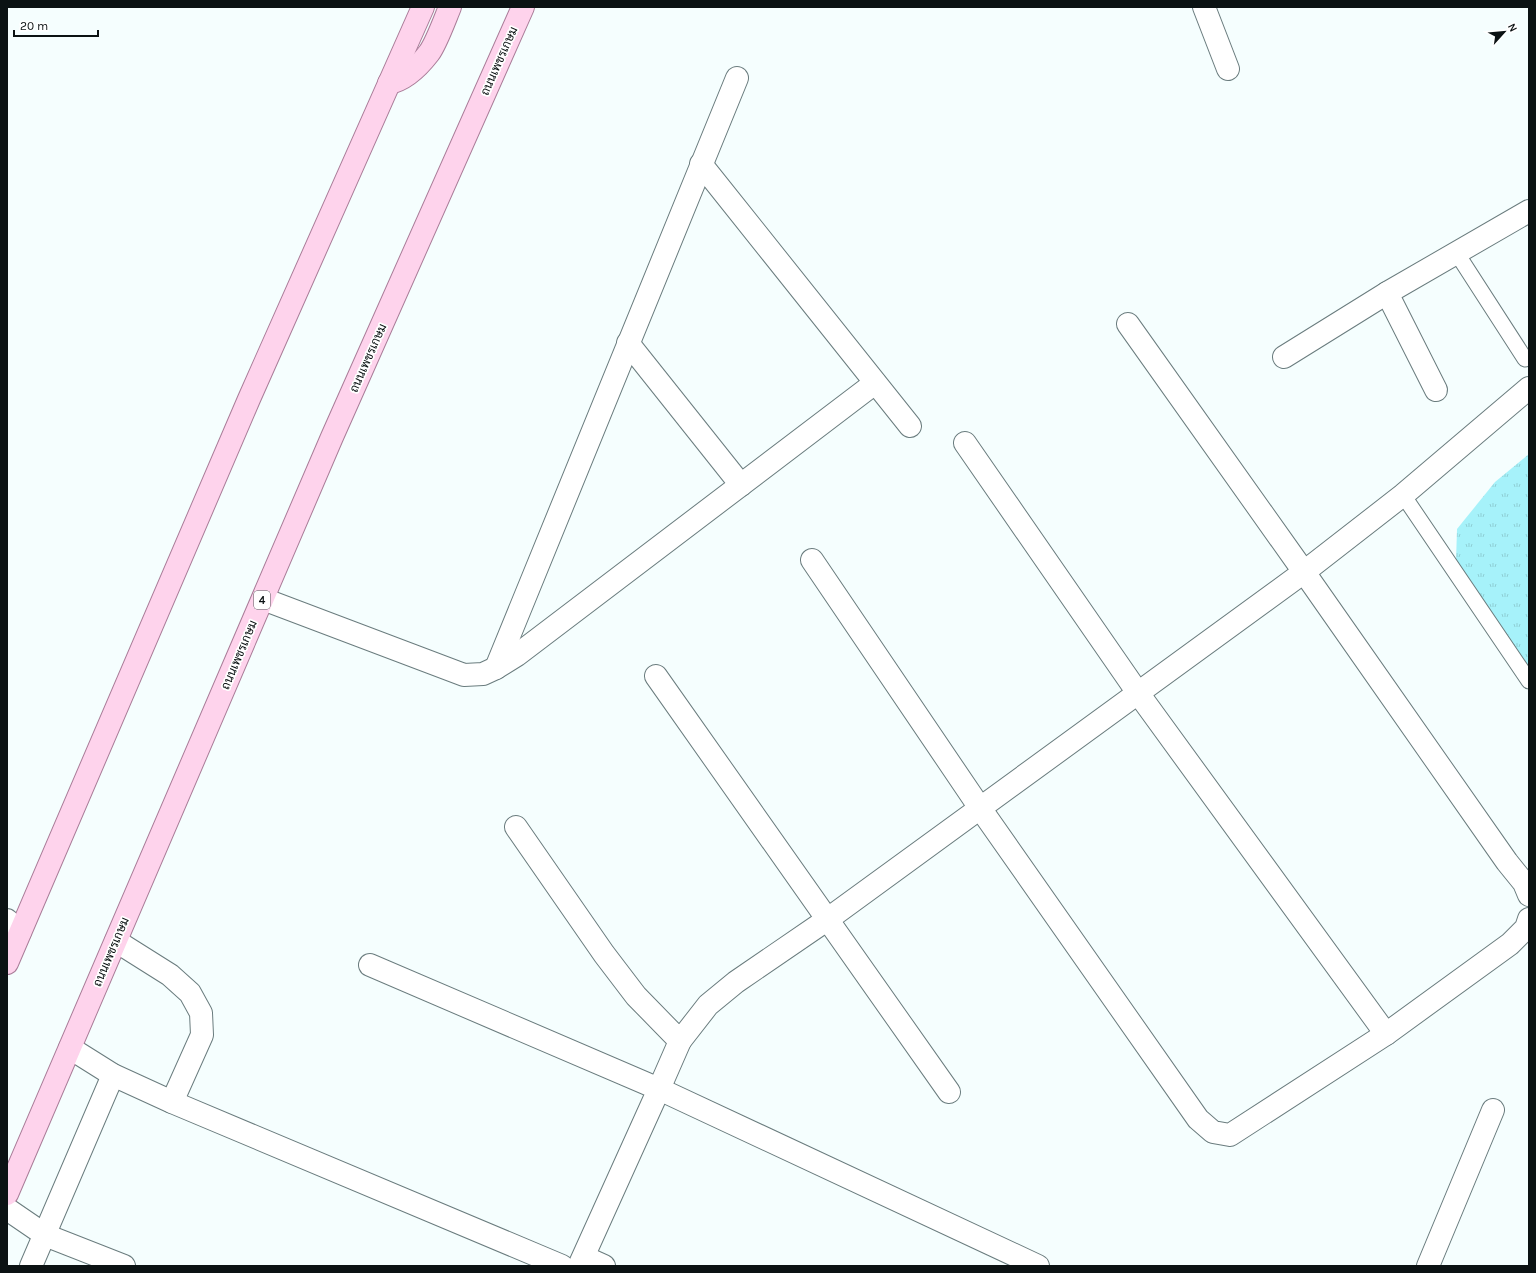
<svg xmlns="http://www.w3.org/2000/svg" width="1536" height="1273" viewBox="0 0 1536 1273" font-family="Karla,Sarabun,sans-serif">
<style>
.grass{fill:url(#grass-tufts)}
.lines{fill:none;stroke-linecap:round;stroke-linejoin:round}
.service-casing{stroke:#6a7c7e;stroke-width:17}
.minor-casing{stroke:#6a7c7e;stroke-width:24}
.primary-casing{stroke:#a97c98;stroke-width:24}
.service{stroke:#fff;stroke-width:15}
.minor{stroke:#fff;stroke-width:22}
.primary{stroke:#fed3ec;stroke-width:22}
.labels{text-anchor:middle;dominant-baseline:central;stroke-width:3.5;stroke-linejoin:round;paint-order:stroke}
.shield{fill:#fff;stroke:#54595a;stroke-width:1}
.shield-label{font-size:11px;font-weight:bold;fill:#0b1213}
.street-label{font-size:12px;fill:#0b1213;stroke:#fff}
</style>
<defs>
<pattern id="grass-tufts" width="24" height="20" patternUnits="userSpaceOnUse"><rect width="24" height="20" fill="#a6f2fa"/><path d="M3 7l-1-3M5 7V3M7 7l1-3M15 17l-1-3M17 17v-4M19 17l1-3" fill="none" stroke="#8eced5"/></pattern>
</defs>
<rect width="100%" height="100%" fill="#f5fefe"/>
<!-- grass -->
<path class="grass" d="M1529 454V669L1456 561 1457 529 1495 482Z"/>
<g class="lines">
<defs>
<g id="service">
<path d="M1456 252 1525 359"/>
<path d="M1403 495 1529 681"/>
</g>
<g id="minor">
<path d="M1204 7 1228 69"/>
<path d="M701 164 910 426"/>
<path d="M1387 293 1436 390"/>
<path d="M1128 324 1304 572 1507 862 1524 883 1529 895"/>
<path d="M628 343 741 485"/>
<path d="M1284 357 1387 293 1529 211"/>
<path d="M965 443 1138 693 1386 1034"/>
<path d="M812 560 980 808 1198 1119 1213 1132 1230 1135 1386 1034 1510 944 1526 928 1529 919"/>
<path d="M263 599 464 675 483 674 496 668 517 655 875 383"/>
<path d="M496 668 737 78"/>
<path d="M656 676 949 1092"/>
<path d="M516 827 604 954 636 996 680 1041 708 1005 736 982 828 919 1304 572 1403 495 1529 388"/>
<path d="M7 920 20 932"/>
<path d="M116 941 170 975 190 993 201 1013 202 1035 172 1102"/>
<path d="M370 965 659 1089 579 1266"/>
<path d="M680 1041 659 1089 1038 1266"/>
<path d="M70 1048 113 1075 172 1102 562 1266"/>
<path d="M7 1209 45 1235 124 1266"/>
<path d="M584 1257 604 1266"/>
<path d="M31 1266 113 1075"/>
<path d="M1428 1266 1493 1110"/>
</g>
<g id="primary">
<path d="M389 83C405 80 419 66 429 53 436 44 445 19 450 7"/>
<path d="M7 963 249 399 423 7"/>
<path d="M7 1194 332 437 523 7"/>
</g>
</defs>
<!-- service casing -->
<use href="#service" class="service-casing"/>
<!-- minor casing -->
<use href="#minor" class="minor-casing"/>
<!-- primary casing -->
<use href="#primary" class="primary-casing"/>
<!-- service -->
<use href="#service" class="service"/>
<!-- minor -->
<use href="#minor" class="minor"/>
<!-- primary -->
<use href="#primary" class="primary"/>
</g>
<g class="labels">
<!-- shield labels -->
<rect class="shield" x="254" y="591" width="16" height="18" rx="3"/>
<g class="shield-label">
<text x="262" y="600">4</text>
</g>
<!-- street labels -->
<g class="street-label">
<text transform="translate(499 61) rotate(-66)">ถนนเพชรเกษม</text>
<text transform="translate(368 358) rotate(-66)">ถนนเพชรเกษม</text>
<text transform="translate(239 655) rotate(-67)">ถนนเพชรเกษม</text>
<text transform="translate(111 952) rotate(-67)">ถนนเพชรเกษม</text>
</g>
</g>
<!-- border -->
<rect width="1536" height="1273" fill="none" stroke="#0b1213" stroke-width="16"/>
<!-- north arrow -->
<g transform="translate(1504 32) rotate(63)" stroke="#ffffff" stroke-width="3" paint-order="stroke">
<path d="M0-3L7 15L0 10L-7 15Z" fill="#0b1213"/>
<text y="-6" font-size="11" font-weight="bold" text-anchor="middle" fill="#0b1213">N</text>
</g>
<!-- scale -->
<path d="M14 30v6h84v-6" fill="none" stroke="#0b1213" stroke-width="2"/>
<text x="20" y="30" font-size="12" fill="#0b1213" stroke="#ffffff" stroke-width="3" paint-order="stroke">20 m</text>
</svg>
